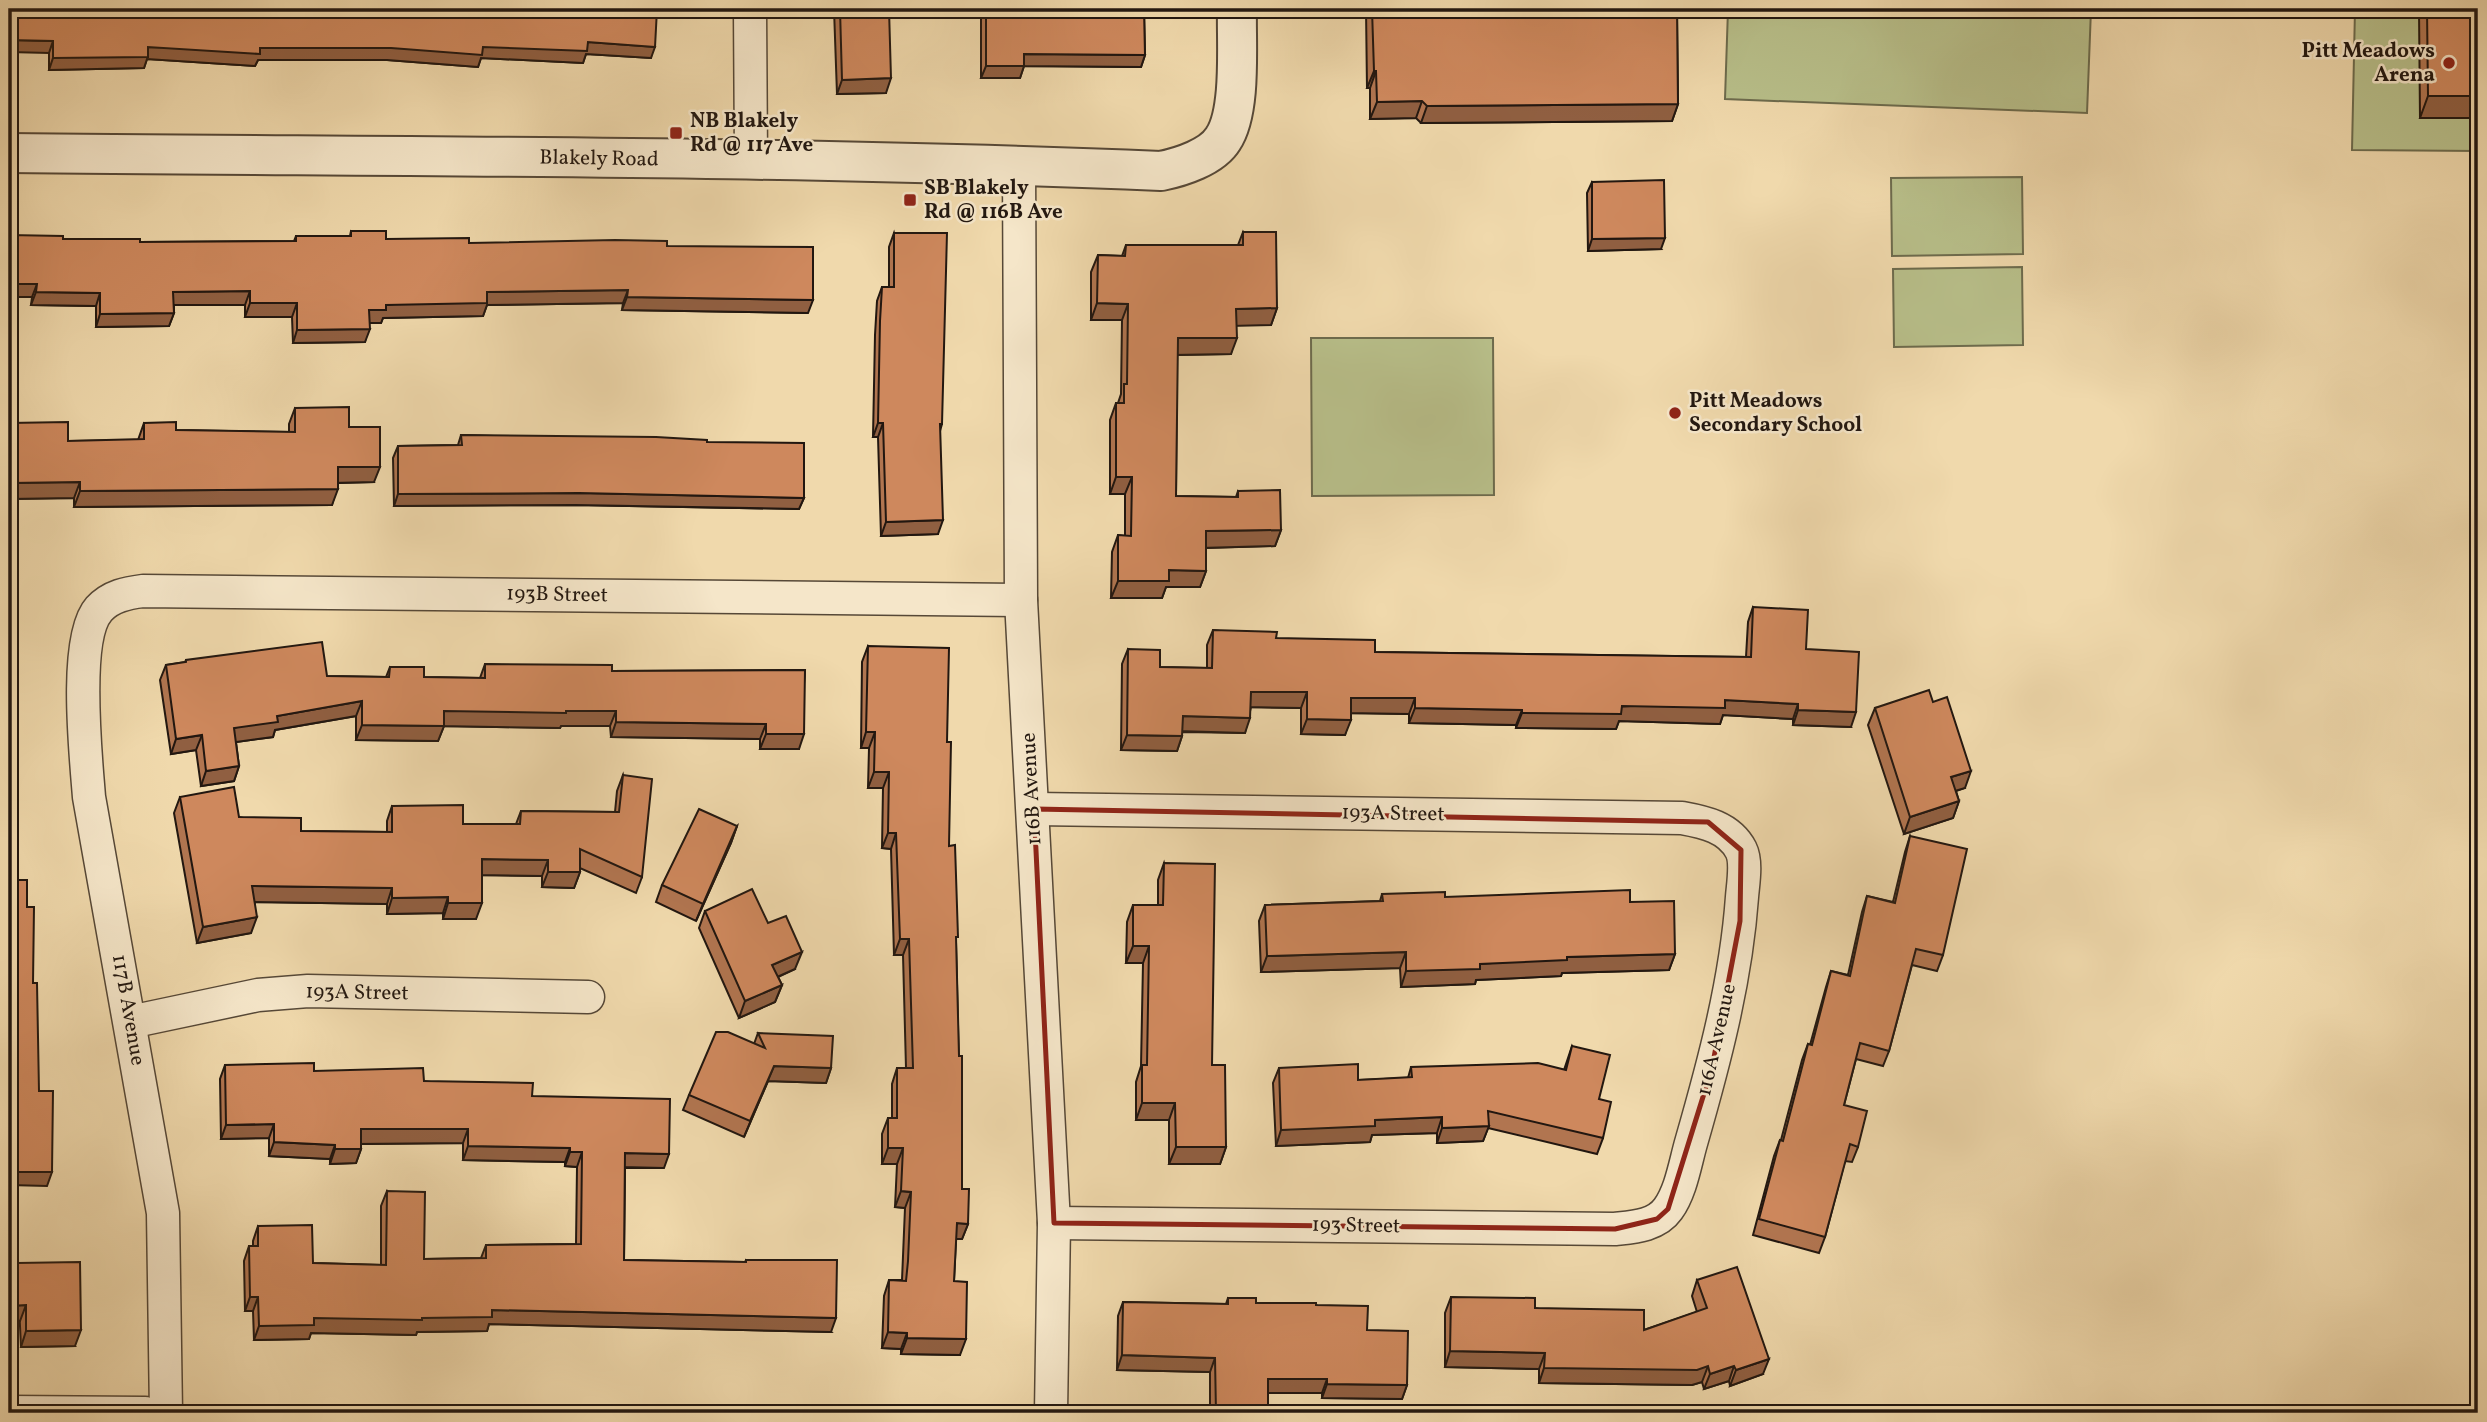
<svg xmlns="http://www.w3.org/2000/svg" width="2487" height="1422" viewBox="0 0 2487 1422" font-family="Vollkorn,serif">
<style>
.green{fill:#b8bf8a;stroke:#6d6b4d;stroke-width:2}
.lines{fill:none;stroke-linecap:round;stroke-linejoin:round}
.minor-casing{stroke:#564837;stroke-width:35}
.tertiary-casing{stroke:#564837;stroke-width:42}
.minor{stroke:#f5e6c9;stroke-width:32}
.tertiary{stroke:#f5e6c9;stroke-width:38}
.wall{fill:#b17550;stroke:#221710;stroke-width:2}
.shaded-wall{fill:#905f41;stroke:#221710;stroke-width:2}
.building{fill:#ce885d;stroke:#221710;stroke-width:2}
.marked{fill:none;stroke:#8f2418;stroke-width:5;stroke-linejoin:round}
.poi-dot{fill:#8f2418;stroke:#f5e6c9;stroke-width:2.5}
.labels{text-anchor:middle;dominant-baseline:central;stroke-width:5;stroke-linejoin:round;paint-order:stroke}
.poi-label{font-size:21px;font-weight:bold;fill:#221710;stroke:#f5e6c9;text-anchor:start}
.street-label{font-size:21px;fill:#221710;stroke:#f5e6c9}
</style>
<rect width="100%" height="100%" fill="#f0d9ac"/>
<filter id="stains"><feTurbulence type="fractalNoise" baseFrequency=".00286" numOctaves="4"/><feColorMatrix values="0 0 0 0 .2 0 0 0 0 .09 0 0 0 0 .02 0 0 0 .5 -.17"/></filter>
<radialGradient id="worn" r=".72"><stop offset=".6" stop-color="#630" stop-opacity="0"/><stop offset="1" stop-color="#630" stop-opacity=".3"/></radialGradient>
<!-- green -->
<g class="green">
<path d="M1728 9H2091L2087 113 1725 99Z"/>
<path d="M2355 9H2478V151L2352 150Z"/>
<path d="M2022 177 2023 254 1892 256 1891 178Z"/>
<path d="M2022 267 2023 345 1894 347 1893 269Z"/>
<path d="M1311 338H1493L1494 495 1312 496Z"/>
</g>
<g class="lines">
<defs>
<g id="minor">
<path d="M750 9 751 161"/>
<path d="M1019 165 1021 600 1054 1223 1051 1413"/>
<path d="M1034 809 1682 818C1704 822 1729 827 1741 850 1747 862 1743 884 1742 897 1736 981 1714 1063 1691 1143 1685 1164 1681 1191 1668 1209 1656 1226 1633 1227 1615 1229L1054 1223"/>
<path d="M130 1022 258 995 308 991 588 997"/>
<path d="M9 1412 145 1413"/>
<path d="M166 1413 163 1213 89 797C86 758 73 638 99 609 111 596 127 593 143 591L1021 600"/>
</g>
<path id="tertiary" d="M9 153C393 157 777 155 1161 171 1181 167 1212 157 1223 139 1242 111 1236 42 1237 9"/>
</defs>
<!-- minor casing -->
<use href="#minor" class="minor-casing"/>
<!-- tertiary casing -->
<use href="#tertiary" class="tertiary-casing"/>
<!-- minor -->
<use href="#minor" class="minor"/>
<!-- tertiary -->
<use href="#tertiary" class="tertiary"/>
</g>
<!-- wall -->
<g class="wall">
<path d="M159 9H657L651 58 586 54 583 63 481 58 478 67 387 60H258L255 66 147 59 144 68 49 70V53L37 13 159 10Z"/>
<path d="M834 9H889L886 93 837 94Z"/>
<path d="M981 9H1144L1145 55 1141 67 1024 66 1020 78H981Z"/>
<path d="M1366 9H1677L1678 104 1672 121 1421 123 1416 118 1370 119V88H1367Z"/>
<path d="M2419 9H2478L2420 118Z"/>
<path d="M1592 182 1661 249 1588 251 1587 193Z"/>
<path d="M351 231 386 239 469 243 667 246 808 313 622 310 623 303 487 305 483 316 383 318 381 323H369L365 342 293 343 292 317H245V305H174V313L169 326 96 327V306L31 305 32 297H9L63 239 140 242 294 241 296 236H350Z"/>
<path d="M1243 232 1277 308 1271 325H1236L1231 354 1177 355 1176 496 1236 497 1238 491 1281 530 1275 546 1206 548V571L1200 587H1166L1162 598H1111L1112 552 1118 535 1125 536V494H1110V420L1116 403H1118L1121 394 1122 320H1091V272L1098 255 1122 256 1126 245H1238Z"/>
<path d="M894 233 942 424 940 431 938 534 881 536 878 437H873L875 335 877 301 882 287H889V247Z"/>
<path d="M295 408 349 427 374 482 338 483 332 505 74 507V498L9 499V423L68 441 138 440 144 423 176 430 289 432V424Z"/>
<path d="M461 435 707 442 804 498 799 509 575 505 394 506 393 458 398 446 458 445Z"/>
<path d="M1753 607 1806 649 1851 727 1793 725V719L1723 715 1720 724 1619 721 1616 729 1516 728V725L1409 723V714L1351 713 1345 735 1301 734V708L1251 707 1245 733 1182 732V736L1177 751 1121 750 1122 664 1128 649 1160 667 1207 668V645L1213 630 1375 652 1746 657 1748 622Z"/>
<path d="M868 646 947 742 949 846 956 942 962 1189 968 1224 962 1239H956L954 1281 960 1355 901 1354V1349L882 1348 884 1296 889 1280H902L905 1208 895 1207 897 1164H882V1134L888 1118H892V1084L897 1068H906L903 955H894L891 849 882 848 883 788H868L869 748H861L862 662Z"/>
<path d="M186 660 327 676 386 677 390 667 424 677 480 678 485 664 612 671 805 670 799 749H760V739L611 737 610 726H561L560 728 444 726 438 741 356 740V716L275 730 273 737 236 742 239 766 234 781 201 786 196 750 171 754 160 680 166 665 185 662Z"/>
<path d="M1933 702 1965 788 1956 791 1959 801 1953 818 1904 834 1868 725 1875 708Z"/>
<path d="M623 775 642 877 636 893 580 868V872L574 888 542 887V876L482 875 476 919H443V913L387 914V904L255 902 251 933 197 943 174 813 180 797 239 817 301 831 387 832V821L392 806 463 824H516L521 811 615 812 617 791Z"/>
<path d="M737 826 731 843 696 921 656 902 662 885Z"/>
<path d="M1910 836 1943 955 1937 971 1912 965 1889 1051 1883 1066 1856 1059 1844 1105 1858 1147 1852 1162 1845 1161 1825 1237 1819 1253 1753 1235 1774 1156 1780 1140H1781L1802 1060 1808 1044 1810 1045 1826 987 1831 971 1848 975 1862 912 1867 896 1893 902 1905 852Z"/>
<path d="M1164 863 1212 1065 1226 1147 1220 1164H1169V1120H1136V1082L1141 1066 1143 963H1126L1127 922 1133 905H1158V880Z"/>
<path d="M1382 894 1445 897 1630 902 1675 954 1669 970 1562 973 1561 976 1476 980 1475 984 1401 987 1400 968 1261 972 1259 921 1265 905 1380 901Z"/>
<path d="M705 911 768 923 795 969 778 977 782 985 775 1002 739 1018 699 928Z"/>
<path d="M758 1033 831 1068 826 1083 768 1081 744 1137 683 1110 689 1095 754 1044Z"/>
<path d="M1572 1046 1599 1099 1603 1138 1597 1154 1488 1128 1483 1141 1437 1143V1133L1372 1135 1370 1142 1276 1146 1273 1083 1279 1068 1358 1080 1408 1078 1411 1067 1564 1070Z"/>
<path d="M225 1065 314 1071 424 1081 532 1096 664 1168H625L624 1260 745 1262 746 1260 831 1332 489 1324 487 1331 417 1332 416 1335 311 1333 309 1339 254 1340 253 1311H245L244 1261 249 1246H253V1241L258 1226 313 1263 381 1265V1206L387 1191 424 1259 481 1258 486 1245 576 1244 577 1167 565 1166V1162L463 1160V1143L361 1144V1149L356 1163 330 1164V1159L269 1156V1138L221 1139 220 1079Z"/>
<path d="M17 1263 75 1346 21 1347Z"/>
<path d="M1697 1280 1763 1374 1730 1386 1729 1381 1704 1389 1702 1382 1692 1385 1539 1383V1369L1445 1367V1313L1451 1297 1535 1308 1644 1330 1697 1312 1692 1296Z"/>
<path d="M1228 1298 1256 1303 1316 1305 1367 1330 1407 1385 1402 1399 1322 1398V1393H1268V1413H1210V1372L1117 1370 1118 1316 1123 1302 1226 1304Z"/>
</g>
<!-- shaded-wall -->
<g class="shaded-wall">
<path d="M9 40 53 41 49 53 9 52Z"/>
<path d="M588 42 655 47 651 58 586 54 583 63 481 58 478 67 387 60H258L255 66 147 59 144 68 49 70 53 58 148 47 260 48 483 47Z"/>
<path d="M1024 54 1145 55 1141 67 1020 66Z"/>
<path d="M986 66H1024L1020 78H981Z"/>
<path d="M1374 71H1376L1370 88H1367Z"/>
<path d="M891 78 886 93 837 94 842 80Z"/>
<path d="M2428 96H2478V118H2420Z"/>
<path d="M1422 101 1416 118 1370 119 1377 102Z"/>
<path d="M1678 104 1672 121 1421 123 1427 106Z"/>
<path d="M1665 238 1661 249 1588 251 1592 239Z"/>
<path d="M9 284H37L32 297H9Z"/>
<path d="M628 290 623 303 487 305 483 316 383 318 381 323H364L369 310 386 305 487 292Z"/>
<path d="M250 291 245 305H169L173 292Z"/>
<path d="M36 292 100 293 96 306 31 305Z"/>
<path d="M627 297 813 300 808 313 622 310Z"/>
<path d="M250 303H297L292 317H245Z"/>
<path d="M1097 303 1128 304 1122 320H1091Z"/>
<path d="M1277 308 1271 325 1230 326 1236 309Z"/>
<path d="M174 313 169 326 96 327 100 314Z"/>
<path d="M370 329 365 342 293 343 297 330Z"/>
<path d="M1178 338H1237L1231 354 1172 355Z"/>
<path d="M878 423H883L878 437H873Z"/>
<path d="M338 467H380L374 482 332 483Z"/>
<path d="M1116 477H1132L1125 494H1110Z"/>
<path d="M80 482 74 498 9 499V483Z"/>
<path d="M338 489 332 505 74 507 80 491Z"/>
<path d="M579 493 804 498 799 509 575 505 394 506 398 494Z"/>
<path d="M943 520 938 534 881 536 886 522Z"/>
<path d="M1281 530 1275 546 1200 548 1206 531Z"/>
<path d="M1169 570 1206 571 1200 587H1166L1162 598H1111L1118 581Z"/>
<path d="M1251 692H1307L1301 708 1245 707Z"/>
<path d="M1351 698H1415L1409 714 1346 713Z"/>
<path d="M1725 700 1798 704 1793 719 1723 715 1720 724 1619 721 1616 729 1516 728 1522 713Z"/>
<path d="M362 701 356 716 275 730 273 737 229 743 234 728 277 716Z"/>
<path d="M1415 708 1522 710 1516 725 1409 723Z"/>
<path d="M1798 710 1856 712 1851 727 1793 725Z"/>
<path d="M444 711H616L610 726H561L560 728 438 726Z"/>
<path d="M1183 716 1250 718 1245 733 1177 731Z"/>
<path d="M1307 719 1351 720 1345 735 1301 734Z"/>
<path d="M616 722 766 724 760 739 611 737Z"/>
<path d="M362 725 444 726 438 741 356 740Z"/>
<path d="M866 732H875L869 748H861Z"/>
<path d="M766 734H804L799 749H760Z"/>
<path d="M202 735 196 750 171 754 176 739Z"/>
<path d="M1127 735 1182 736 1177 751 1121 750Z"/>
<path d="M239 766 234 781 201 786 206 771Z"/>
<path d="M1971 771 1965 788 1945 794 1951 777Z"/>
<path d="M874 772H889L883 788H868Z"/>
<path d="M1959 801 1953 818 1904 834 1910 817Z"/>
<path d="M737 826 731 843 696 921 703 904Z"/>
<path d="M888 833H896L891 849 882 848Z"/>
<path d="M482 859 548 860 542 876 476 875Z"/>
<path d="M548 872H580L574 888 542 887Z"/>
<path d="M252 886 392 888 387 904 246 902Z"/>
<path d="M448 897 443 913 387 914 392 898Z"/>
<path d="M448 903H482L476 919H443Z"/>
<path d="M257 917 251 933 197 943 203 927Z"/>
<path d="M900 939H909L903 955H894Z"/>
<path d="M1133 946H1149L1143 963H1126Z"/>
<path d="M802 952 795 969 766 982 772 965Z"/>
<path d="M1406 952 1400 968 1261 972 1267 956Z"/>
<path d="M1675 954 1669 970 1562 973 1561 976 1476 980 1475 984 1401 987 1406 971 1480 964 1567 957Z"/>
<path d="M782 985 775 1002 739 1018 745 1001Z"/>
<path d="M774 1066 831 1068 826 1083 768 1081 744 1137Z"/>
<path d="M1142 1103H1175L1169 1120H1136Z"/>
<path d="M1442 1117 1437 1133 1372 1135 1370 1142 1276 1146 1281 1130 1375 1120Z"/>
<path d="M274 1124 269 1138 221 1139 226 1125Z"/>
<path d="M1489 1126 1483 1141 1437 1143 1442 1128Z"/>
<path d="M361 1129H468L463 1143 356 1144Z"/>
<path d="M274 1142 335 1145 330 1159 269 1156Z"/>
<path d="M468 1146 570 1148 565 1162 463 1160Z"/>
<path d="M1176 1147H1226L1220 1164H1169Z"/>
<path d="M888 1148H903L897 1164H882Z"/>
<path d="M335 1149H361L356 1163 330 1164Z"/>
<path d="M570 1152H582L577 1167 565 1166Z"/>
<path d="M625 1153 669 1154 664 1168 620 1167Z"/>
<path d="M9 1172H52L47 1186 9 1185Z"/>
<path d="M901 1191 911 1192 905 1208 895 1207Z"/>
<path d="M957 1223 968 1224 962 1239H951Z"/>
<path d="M250 1297H258L253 1311H245Z"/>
<path d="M26 1305 20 1321H9V1306Z"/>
<path d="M492 1310 836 1318 831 1332 489 1324 487 1331 417 1332 416 1335 311 1333 309 1339 254 1340 259 1326 314 1318H422Z"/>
<path d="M81 1330 75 1346 21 1347 26 1331Z"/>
<path d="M888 1332 907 1333 901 1349 882 1348Z"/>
<path d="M907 1338 966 1339 960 1355 901 1354Z"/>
<path d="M1450 1351 1545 1353 1539 1369 1445 1367Z"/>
<path d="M1122 1355 1215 1358 1210 1372 1117 1370Z"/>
<path d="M1769 1359 1763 1374 1730 1386 1736 1370Z"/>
<path d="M1708 1366 1702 1382 1692 1385 1539 1383 1544 1368Z"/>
<path d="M1734 1366 1729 1381 1704 1389 1710 1374Z"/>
<path d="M1268 1379H1327L1322 1393H1263Z"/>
<path d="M1327 1384 1407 1385 1402 1399 1322 1398Z"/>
</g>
<!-- building -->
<g class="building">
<path d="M9 9H38L37 13 162 10V9H657L655 47 588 42 587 51 483 47 482 55 391 48H260V54L148 47V57L53 58V41L9 40Z"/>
<path d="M840 9H889L891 78 842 80Z"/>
<path d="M986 9H1144L1145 55 1024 54V66H986Z"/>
<path d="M1372 9H1677L1678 104 1427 106 1422 101 1377 102 1376 71H1374Z"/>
<path d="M2427 9H2478V96H2428Z"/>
<path d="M1664 180 1665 238 1592 239V182Z"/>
<path d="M351 231H386V239L469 238V243L615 240 667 241V246L813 247V300L627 297 628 290 487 292V303L386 305V310H369L370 329 297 330V303H250V291L173 292 174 313 100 314V293L36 292 37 284H9V235L63 236V239H140V242L296 241V236H351Z"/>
<path d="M1243 232H1276L1277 308 1236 309 1237 338H1178L1176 496 1238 497V491L1280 490 1281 530 1206 531V571L1169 570V581H1118V535L1131 536 1132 477H1116V403H1124V384H1127L1128 304 1097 303 1098 255 1125 256 1126 245H1243Z"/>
<path d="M894 233H947L942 424H940L943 520 886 522 883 423H878L880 321 882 287H894Z"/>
<path d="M349 407V427H380V467H338V489L80 491V482L9 483V423L68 422V441L144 439V423L176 422V430L295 432V408Z"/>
<path d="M461 435 656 437 707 440V442L804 443V498L579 493 398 494V446L462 445Z"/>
<path d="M1753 607 1808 610 1806 649 1859 652 1856 712 1798 710V704L1725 700V708L1622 706 1621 714 1522 713V710L1415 708V698H1351V720L1307 719V692H1251L1250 718 1183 716 1182 736 1127 735 1128 649 1160 650V667L1212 668 1213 630 1277 632 1276 638 1375 640V652L1751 657Z"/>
<path d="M322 642 327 676 389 677 390 667H424V677L485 678V664L612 665V671L805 670 804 734H766V724L616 722V711H566V713L444 711V726L362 725V701L277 716 278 722 234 728 239 766 206 771 202 735 176 739 166 665 186 662V660Z"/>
<path d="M868 646 949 648 947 742H951L949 846 955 845 958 937H956L959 1056H962V1189H969L968 1224 957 1223 954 1281 967 1282 966 1339 907 1338V1333L888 1332 889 1280 906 1281 908 1261 911 1192 901 1191 903 1148H888V1118H897V1068H913L909 939H900L896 833H888L889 772H874L875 732H866Z"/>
<path d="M1929 690 1933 702 1947 697 1971 771 1951 777 1959 801 1910 817 1875 708Z"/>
<path d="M623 775 652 779 642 877 580 849V872H548V860L482 859V903H448V897L392 898V888L252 886 257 917 203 927 180 797 234 787 239 817 301 818V831L392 832V806L463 805V824H520L521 811 619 812Z"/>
<path d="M699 809 737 826 703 904 662 885Z"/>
<path d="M1910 836 1967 849 1943 955 1916 949 1889 1051 1860 1043 1844 1105 1867 1111 1858 1147 1850 1144 1825 1237 1759 1219 1780 1140 1783 1141 1808 1044 1812 1045 1831 971 1850 976 1867 896 1895 903Z"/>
<path d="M1164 863 1215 864 1212 1065H1225L1226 1147H1176L1175 1103H1142V1065H1147L1149 946H1133V905H1163Z"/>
<path d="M9 880H27V907H34L33 983H37L39 1091H53L52 1172H9Z"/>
<path d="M752 889 768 923 786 916 802 952 772 965 782 985 745 1001 705 911Z"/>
<path d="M1630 890V902L1674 901 1675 954 1567 957V960L1480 964V969L1406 971V952L1267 956 1265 905 1383 901 1382 894 1445 892V897Z"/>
<path d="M716 1032H728L765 1048 758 1033 833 1036 831 1068 774 1066 750 1121 689 1095Z"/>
<path d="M1572 1046 1610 1055 1599 1099 1611 1102 1603 1138 1488 1111 1489 1126 1442 1128V1117L1375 1120V1126L1281 1130 1279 1068 1358 1064V1080L1412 1077 1411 1067 1538 1063 1566 1070Z"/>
<path d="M314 1063V1071L423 1068 424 1081 533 1083 532 1096 670 1099 669 1154 625 1153 624 1260 746 1262V1260H837L836 1318 492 1310V1317L422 1318V1320L314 1318V1325L259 1326 258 1297H250L249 1246H258V1226L312 1225 313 1263 386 1265 387 1191 425 1192 424 1259 486 1258V1245L581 1244 582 1152H570V1148L468 1146V1129H361V1149H335V1145L274 1142V1124L226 1125 225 1065Z"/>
<path d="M9 1245H17V1263L80 1262 81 1330 26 1331V1305L9 1306Z"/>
<path d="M1737 1267 1769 1359 1736 1370 1734 1366 1710 1374 1708 1366 1697 1370 1544 1368 1545 1353 1450 1351 1451 1297 1535 1298V1308L1644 1310V1330L1707 1308 1697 1280Z"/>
<path d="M1228 1298H1256V1303H1316V1305L1368 1306 1367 1330 1408 1331 1407 1385 1327 1384V1379H1268V1413H1216L1215 1358 1122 1355 1123 1302 1228 1304Z"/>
</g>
<!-- marked area -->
<path class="marked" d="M1034 809 1708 822 1741 850 1740 921 1712 1068 1668 1209 1657 1219 1615 1229 1054 1223Z"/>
<!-- markers -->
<g class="poi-dot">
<circle cx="2449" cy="63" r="7"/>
<rect x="669" y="126" width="14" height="14" rx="3.5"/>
<rect x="903" y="193" width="14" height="14" rx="3.5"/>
<circle cx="1675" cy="413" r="7"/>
</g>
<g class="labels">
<!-- poi labels -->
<g class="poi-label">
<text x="2435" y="51" text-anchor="end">Pitt Meadows<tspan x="2435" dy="24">Arena</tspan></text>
<text x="690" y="121">NB Blakely<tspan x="690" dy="24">Rd @ 117 Ave</tspan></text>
<text x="924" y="188">SB Blakely<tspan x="924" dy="24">Rd @ 116B Ave</tspan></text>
<text x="1689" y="401">Pitt Meadows<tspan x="1689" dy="24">Secondary School</tspan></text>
</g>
<!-- street labels -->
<g class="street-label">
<text transform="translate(599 159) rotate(1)">Blakely Road</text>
<text transform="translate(557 595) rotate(1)">193B Street</text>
<text transform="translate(1032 789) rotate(-93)">116B Avenue</text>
<text transform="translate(1393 814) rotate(1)">193A Street</text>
<text transform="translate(357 993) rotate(1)">193A Street</text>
<text transform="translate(128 1010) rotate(80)">117B Avenue</text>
<text transform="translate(1717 1040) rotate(-77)">116A Avenue</text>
<text transform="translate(1356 1226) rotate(1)">193 Street</text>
</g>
</g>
<!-- margin -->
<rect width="2487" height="1422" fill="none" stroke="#f0d9ac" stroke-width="35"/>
<rect x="10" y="10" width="2466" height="1401" fill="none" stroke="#221710" stroke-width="3.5"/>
<rect x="18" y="18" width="2452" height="1387" fill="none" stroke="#221710" stroke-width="2"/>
<rect width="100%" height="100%" filter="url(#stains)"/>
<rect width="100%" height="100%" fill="url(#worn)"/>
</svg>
